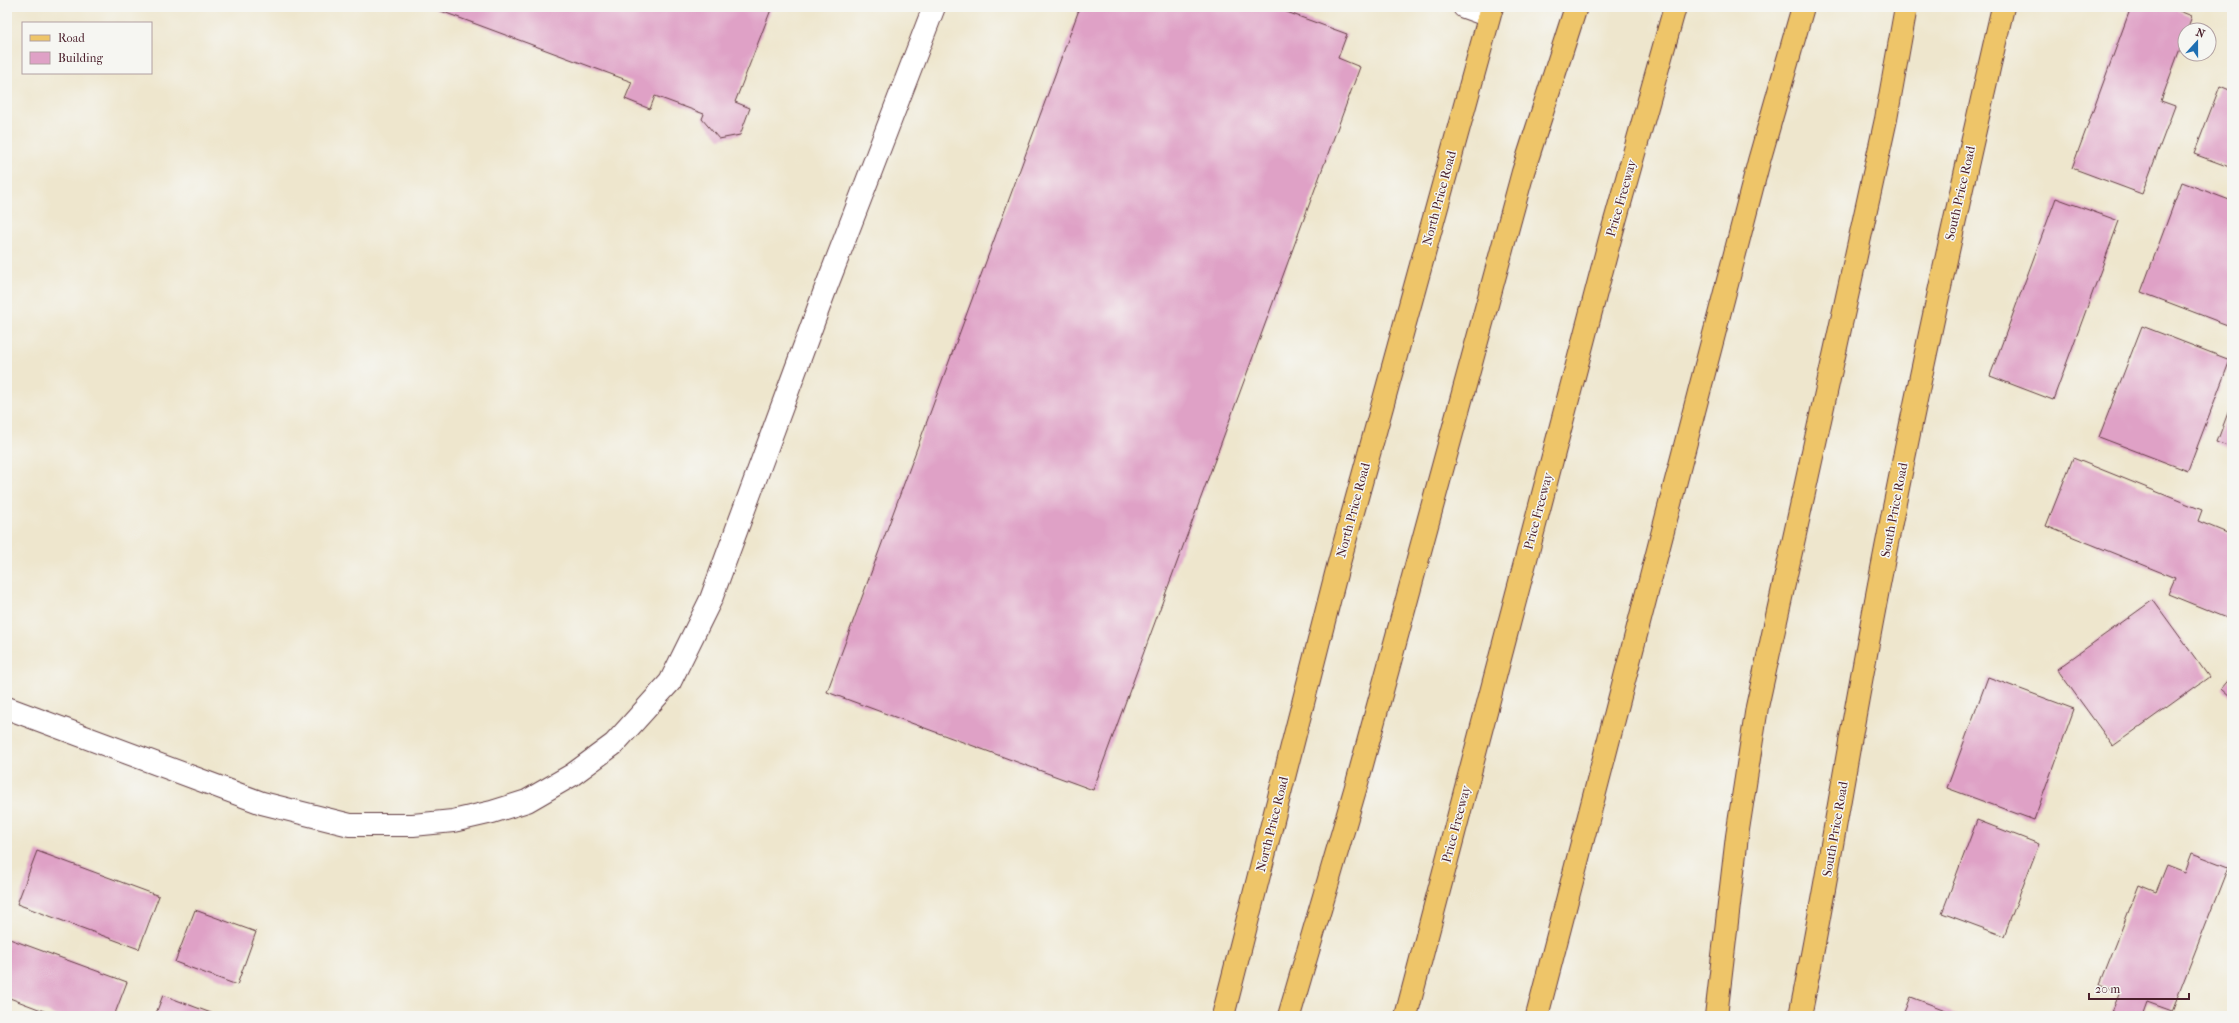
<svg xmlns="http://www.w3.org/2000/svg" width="2239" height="1023" viewBox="0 0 2239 1023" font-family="'IM FELL French Canon',serif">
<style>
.building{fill:#dfa1c6}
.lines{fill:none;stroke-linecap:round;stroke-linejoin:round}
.minor-casing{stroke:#633d43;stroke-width:24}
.major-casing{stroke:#633d43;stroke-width:24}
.highway-casing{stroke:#633d43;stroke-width:24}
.minor{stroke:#fff;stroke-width:22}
.major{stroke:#eec569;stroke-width:22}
.highway{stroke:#eec569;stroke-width:22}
.labels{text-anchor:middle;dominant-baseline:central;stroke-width:3;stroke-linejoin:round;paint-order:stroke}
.street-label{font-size:13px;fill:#4a1f2b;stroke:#f6f6f2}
</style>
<rect width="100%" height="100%" fill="#f6f6f2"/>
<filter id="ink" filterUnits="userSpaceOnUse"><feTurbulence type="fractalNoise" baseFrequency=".025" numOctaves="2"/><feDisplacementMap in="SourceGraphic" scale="8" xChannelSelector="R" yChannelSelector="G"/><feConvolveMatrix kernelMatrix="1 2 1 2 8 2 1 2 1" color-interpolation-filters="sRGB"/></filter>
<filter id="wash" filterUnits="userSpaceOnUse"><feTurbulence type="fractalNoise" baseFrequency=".012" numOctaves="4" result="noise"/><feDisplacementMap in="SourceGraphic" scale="16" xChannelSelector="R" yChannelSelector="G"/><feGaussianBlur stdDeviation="0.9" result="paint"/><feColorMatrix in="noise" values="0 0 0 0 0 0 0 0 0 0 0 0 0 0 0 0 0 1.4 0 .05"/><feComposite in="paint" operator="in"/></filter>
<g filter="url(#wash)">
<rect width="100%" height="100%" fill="#eee6cd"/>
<g id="blocks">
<!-- building -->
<g class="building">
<path d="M430 7H772L735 102 750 108 740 135 719 139 702 119 704 114 655 96 650 109 625 99 632 82Z"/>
<path d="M1080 7H1273L1347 34 1338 58 1360 67 1093 790 827 692Z"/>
<path d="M2131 7H2169L2192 16 2187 30H2185V35L2161 101 2175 106 2142 194 2072 168Z"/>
<path d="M2220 86 2232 91V168L2194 154Z"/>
<path d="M2182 182 2232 201V320L2230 326 2141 292Z"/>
<path d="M2056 198 2119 221 2053 400 1990 376Z"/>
<path d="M2142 326 2230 360 2188 471 2099 437Z"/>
<path d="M2232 402V448L2217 442Z"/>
<path d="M2073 458 2202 510 2198 521 2232 535V620L2168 594 2175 578 2046 526Z"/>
<path d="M2153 600 2209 677 2113 746 2057 669Z"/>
<path d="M2232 676V699L2221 689Z"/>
<path d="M1988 677 2074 709 2034 820 1947 788Z"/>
<path d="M1977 820 2039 844 2004 936 1942 913Z"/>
<path d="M37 851 159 896 139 949 17 904Z"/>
<path d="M2192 853 2228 867 2172 1011 2147 1002 2142 1016H2116L2111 1014 2120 992 2100 984 2139 885 2156 892 2167 865 2185 872Z"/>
<path d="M195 910 256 932 237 985 175 962Z"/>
<path d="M7 938 127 982 114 1016H57L7 997Z"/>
<path d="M163 995 219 1016H155Z"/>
<path d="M1911 997 1961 1016H1903Z"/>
</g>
</g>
</g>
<g filter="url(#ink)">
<use href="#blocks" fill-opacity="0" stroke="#633d43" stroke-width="1"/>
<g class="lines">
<defs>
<g id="minor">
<path d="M1464 7 1489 16"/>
<path d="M7 708 262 803 350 825H413L453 821 492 812 527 801 572 775 614 744 670 682 711 599 824 293 934 7"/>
</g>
<g id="major">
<path d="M1223 1016 1337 570 1492 7"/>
<path d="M1800 1016C1824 899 1842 782 1864 665 1904 444 1953 225 2003 7"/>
</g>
<g id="highway">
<path d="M1289 1016 1357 783 1523 172 1576 7"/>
<path d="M1406 1016 1610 239 1675 7"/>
<path d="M1537 1016 1759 161 1803 7"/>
<path d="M1716 1016 1737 836 1757 707 1886 119 1906 7"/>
</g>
</defs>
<!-- minor casing -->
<use href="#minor" class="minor-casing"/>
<!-- major casing -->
<use href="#major" class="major-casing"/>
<!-- highway casing -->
<use href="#highway" class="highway-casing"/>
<!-- minor -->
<use href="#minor" class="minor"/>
<!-- major -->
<use href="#major" class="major"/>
<!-- highway -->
<use href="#highway" class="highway"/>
</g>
</g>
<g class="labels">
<!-- street labels -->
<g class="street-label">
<text transform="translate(1960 193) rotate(-77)">South Price Road</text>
<text transform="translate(1439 198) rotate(-75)">North Price Road</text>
<text transform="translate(1621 198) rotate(-74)">Price Freeway</text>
<text transform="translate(1353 510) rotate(-75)">North Price Road</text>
<text transform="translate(1894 510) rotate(-79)">South Price Road</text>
<text transform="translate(1538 511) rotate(-75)">Price Freeway</text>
<text transform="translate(1272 824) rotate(-76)">North Price Road</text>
<text transform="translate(1456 824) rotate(-75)">Price Freeway</text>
<text transform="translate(1835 829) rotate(-80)">South Price Road</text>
</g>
</g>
<!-- margin -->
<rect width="2239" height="1023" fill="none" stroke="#f6f6f2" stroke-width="24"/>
<!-- legend -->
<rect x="22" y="22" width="130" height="52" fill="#f6f6f2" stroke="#b1a0a2"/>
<rect x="30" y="35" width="20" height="6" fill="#eec569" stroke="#b1a0a2"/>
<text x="58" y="42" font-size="12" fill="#4a1f2b">Road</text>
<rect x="30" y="52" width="20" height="12" fill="#dfa1c6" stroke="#b1a0a2"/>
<text x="58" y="62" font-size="12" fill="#4a1f2b">Building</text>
<!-- north arrow -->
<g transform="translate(2197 42) rotate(21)"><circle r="19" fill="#f6f6f2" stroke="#b1a0a2"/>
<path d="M0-3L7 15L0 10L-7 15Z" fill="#1f6fb2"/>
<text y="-6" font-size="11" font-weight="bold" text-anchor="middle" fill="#4a1f2b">N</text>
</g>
<!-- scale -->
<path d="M2089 993v6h100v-6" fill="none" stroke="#4a1f2b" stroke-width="2"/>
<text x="2095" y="993" font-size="12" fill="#4a1f2b" stroke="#f6f6f2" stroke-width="3" paint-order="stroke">20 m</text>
</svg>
